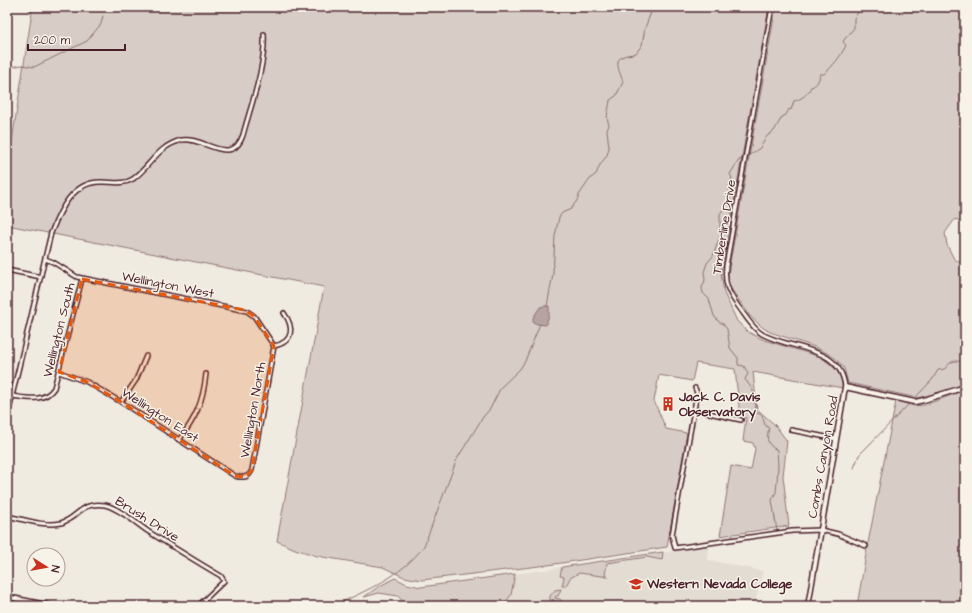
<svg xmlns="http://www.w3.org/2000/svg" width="972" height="613" viewBox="0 0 972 613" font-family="'Architects Daughter',sans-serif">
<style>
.built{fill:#e3dcd2}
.green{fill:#d8cdc6;stroke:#917678}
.water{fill:#b7a4a2;stroke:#8b6f72}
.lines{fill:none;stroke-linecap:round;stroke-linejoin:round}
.stream{stroke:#8b6f72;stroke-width:1}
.street-casing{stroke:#4a1f2b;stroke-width:6}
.secondary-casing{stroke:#4a1f2b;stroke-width:7}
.street{stroke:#f7f3e8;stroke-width:3}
.secondary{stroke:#f7f3e8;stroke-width:4}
.marked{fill:#e8590c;fill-opacity:0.2;stroke:#e8590c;stroke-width:3;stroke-dasharray:8 5;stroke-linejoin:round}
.labels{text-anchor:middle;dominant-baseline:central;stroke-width:3;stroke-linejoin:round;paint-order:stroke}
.street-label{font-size:13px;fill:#4a1f2b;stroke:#f7f3e8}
.poi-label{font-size:13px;font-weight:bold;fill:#4a1f2b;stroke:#f7f3e8;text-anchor:start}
</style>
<rect width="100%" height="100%" fill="#f0ebe0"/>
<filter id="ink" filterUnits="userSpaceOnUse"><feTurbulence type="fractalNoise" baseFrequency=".025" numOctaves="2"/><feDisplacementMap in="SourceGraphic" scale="8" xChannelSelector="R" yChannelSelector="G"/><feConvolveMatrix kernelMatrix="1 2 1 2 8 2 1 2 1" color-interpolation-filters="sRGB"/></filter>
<g filter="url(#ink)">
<!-- built -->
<path class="built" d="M709 546 708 560 763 571 755 604 763 606H503L511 595 515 574Z"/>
<!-- green -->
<g class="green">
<path d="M24 7H769L721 273 724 293 737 321 748 332 764 340 821 357 837 370 841 377 843 388 753 372 757 409 775 425 787 441 783 476 789 526 720 536 731 466 751 470 755 449 753 443 743 441 746 418 740 416 735 369 696 363 692 381 659 375 654 401 666 429 687 433 667 547 548 565 422 580 404 577 383 567 317 556 295 549 277 541 324 287 7 225V141H12L32 12Z"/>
<path d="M776 7H965V223L955 219 945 233 947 245 954 259 961 263 965 254V383L951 389 918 398 848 383 844 368 835 358 825 352 815 347 770 332 762 327 750 316 732 290 728 282V274Z"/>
<path d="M965 390V606H857L868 543 896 401 914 406 925 405Z"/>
<path d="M663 552 662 560 647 557 607 563 605 575 609 577 579 573 570 578 566 586H562L564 577 560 576 562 567Z"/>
<path d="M515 574 511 595 503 606H407L398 596 379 593 364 597 378 587 395 578 407 584 421 587Z"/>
<path d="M561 589 558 596H556L555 598 560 599 565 606 561 605 559 602H555L553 599 552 600 554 603 553 604 550 603V596L555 590Z"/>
</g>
<!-- water -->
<path class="water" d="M544 306H549V315L546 325 537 324 533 322V318L540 307Z"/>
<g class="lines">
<!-- stream -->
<g class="stream">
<path d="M104 11 106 7"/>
<path d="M7 68 22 65 34 67 87 41 101 24 103 16"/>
<path d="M749 155 760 148 767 136 774 131 782 117 786 115 789 109 791 110 794 101C802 99 808 94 811 87 818 85 819 79 820 74H824C833 66 841 56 846 45L843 42 844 40 854 28V18L857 14 859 7"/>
<path d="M743 159 739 160 730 174 732 178 729 186 730 199 720 214V236L713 256 707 263 704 272 705 280 702 288 703 293 709 299 714 316 718 321 723 324 727 329 730 348 738 358V365L744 366 748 374 745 379C751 388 755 390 754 402L756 405 755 412 762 415 765 425 769 428C766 439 767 445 777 450L778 465 777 482 776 492 772 500 777 531"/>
<path d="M547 306 553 274 555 236 559 217 562 213 571 209 578 199 579 195 590 179 596 174 600 165 607 155 609 148 607 130 609 125C605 114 609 111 610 100L616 96 623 82C621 74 612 60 624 56 628 54 632 55 636 53L642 45 645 28 653 7"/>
<path d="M914 399 932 380 938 370C949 370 946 364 952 362 955 360 961 362 965 361"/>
<path d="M854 468 859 455 864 450 909 404"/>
<path d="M768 587 775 588"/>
<path d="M334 606C368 589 400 578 424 546L457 459 483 417 490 409 501 387 520 369 525 361 540 324"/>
</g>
<defs>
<g id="street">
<path d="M772 7 726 266C724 284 728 292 738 306 745 315 752 328 762 334 790 350 841 345 845 387"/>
<path d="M45 259 53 262 77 277 247 311 254 316 274 346"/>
<path d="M7 270 41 277"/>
<path d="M82 279 54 388C44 403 27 398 12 396L51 233C60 210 73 180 103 182 113 182 123 185 133 179 151 166 157 146 182 140 203 136 232 168 243 135 251 105 266 65 264 34"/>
<path d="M274 346C294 342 294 327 284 313"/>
<path d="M59 372 87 382 121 402 235 476C243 478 249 478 252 470L274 346"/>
<path d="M695 388 697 393 672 535 675 548 792 531 821 530 838 534 866 546"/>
<path d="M121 402 136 380 146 356"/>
<path d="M695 410 741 420"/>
<path d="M791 430 836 439"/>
<path d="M179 440C196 418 203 402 206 374"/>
<path d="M7 516C23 519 44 527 61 523 78 518 81 501 105 505 119 508 137 524 149 532 173 547 197 562 221 576L224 581 198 606"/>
</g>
<g id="secondary">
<path d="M7 396H12L7 416"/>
<path d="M7 597 51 606"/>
<path d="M808 606 845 387 915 402 924 400 965 387"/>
</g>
</defs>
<!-- street casing -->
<use href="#street" class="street-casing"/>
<!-- secondary casing -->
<use href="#secondary" class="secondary-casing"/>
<!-- street -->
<use href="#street" class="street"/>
<!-- secondary -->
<use href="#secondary" class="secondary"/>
</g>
</g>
<!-- marked area -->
<path class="marked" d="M82 279 245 310 254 316 274 346 252 470 246 477 235 476 121 402 87 382 59 372Z"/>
<!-- icons -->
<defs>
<symbol id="building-bare" viewBox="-9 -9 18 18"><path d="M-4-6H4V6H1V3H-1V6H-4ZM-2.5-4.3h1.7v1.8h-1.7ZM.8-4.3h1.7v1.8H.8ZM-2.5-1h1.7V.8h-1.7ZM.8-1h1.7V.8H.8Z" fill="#c8321e" stroke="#f7f3e8" stroke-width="2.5" paint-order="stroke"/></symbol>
<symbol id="university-bare" viewBox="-9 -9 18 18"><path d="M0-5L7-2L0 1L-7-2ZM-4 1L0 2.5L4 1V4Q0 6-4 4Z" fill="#c8321e" stroke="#f7f3e8" stroke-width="2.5" paint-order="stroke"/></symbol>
</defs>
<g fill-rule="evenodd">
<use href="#building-bare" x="658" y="394" width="20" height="20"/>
<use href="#university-bare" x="626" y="574" width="20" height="20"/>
</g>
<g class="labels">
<!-- street labels -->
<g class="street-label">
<text transform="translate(724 227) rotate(-81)">Timberline Drive</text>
<text transform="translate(168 285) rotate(11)">Wellington West</text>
<text transform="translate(59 330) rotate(-76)">Wellington South</text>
<text transform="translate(253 410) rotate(-80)">Wellington North</text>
<text transform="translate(160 415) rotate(33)">Wellington East</text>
<text transform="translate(823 457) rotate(-80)">Combs Canyon Road</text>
<text transform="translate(147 519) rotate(32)">Brush Drive</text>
</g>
<!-- poi labels -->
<g class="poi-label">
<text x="679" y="397">Jack C. Davis<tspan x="679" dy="15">Observatory</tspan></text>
<text x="647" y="584">Western Nevada College</text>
</g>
</g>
<!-- margin -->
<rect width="972" height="613" fill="none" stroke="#f7f3e8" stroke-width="24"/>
<rect x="12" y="12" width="948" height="589" fill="none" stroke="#4a1f2b" stroke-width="1.5" filter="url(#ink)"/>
<!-- north arrow -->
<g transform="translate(46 567) rotate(101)"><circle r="19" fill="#f7f3e8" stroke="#b29e9c"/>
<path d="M0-3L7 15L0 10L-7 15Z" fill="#c8321e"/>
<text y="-6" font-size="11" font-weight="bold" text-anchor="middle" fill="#4a1f2b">N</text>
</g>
<!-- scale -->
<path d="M28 44v6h97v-6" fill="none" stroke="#4a1f2b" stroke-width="2"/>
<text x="34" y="44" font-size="12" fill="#4a1f2b" stroke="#f7f3e8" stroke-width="3" paint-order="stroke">200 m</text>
</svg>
